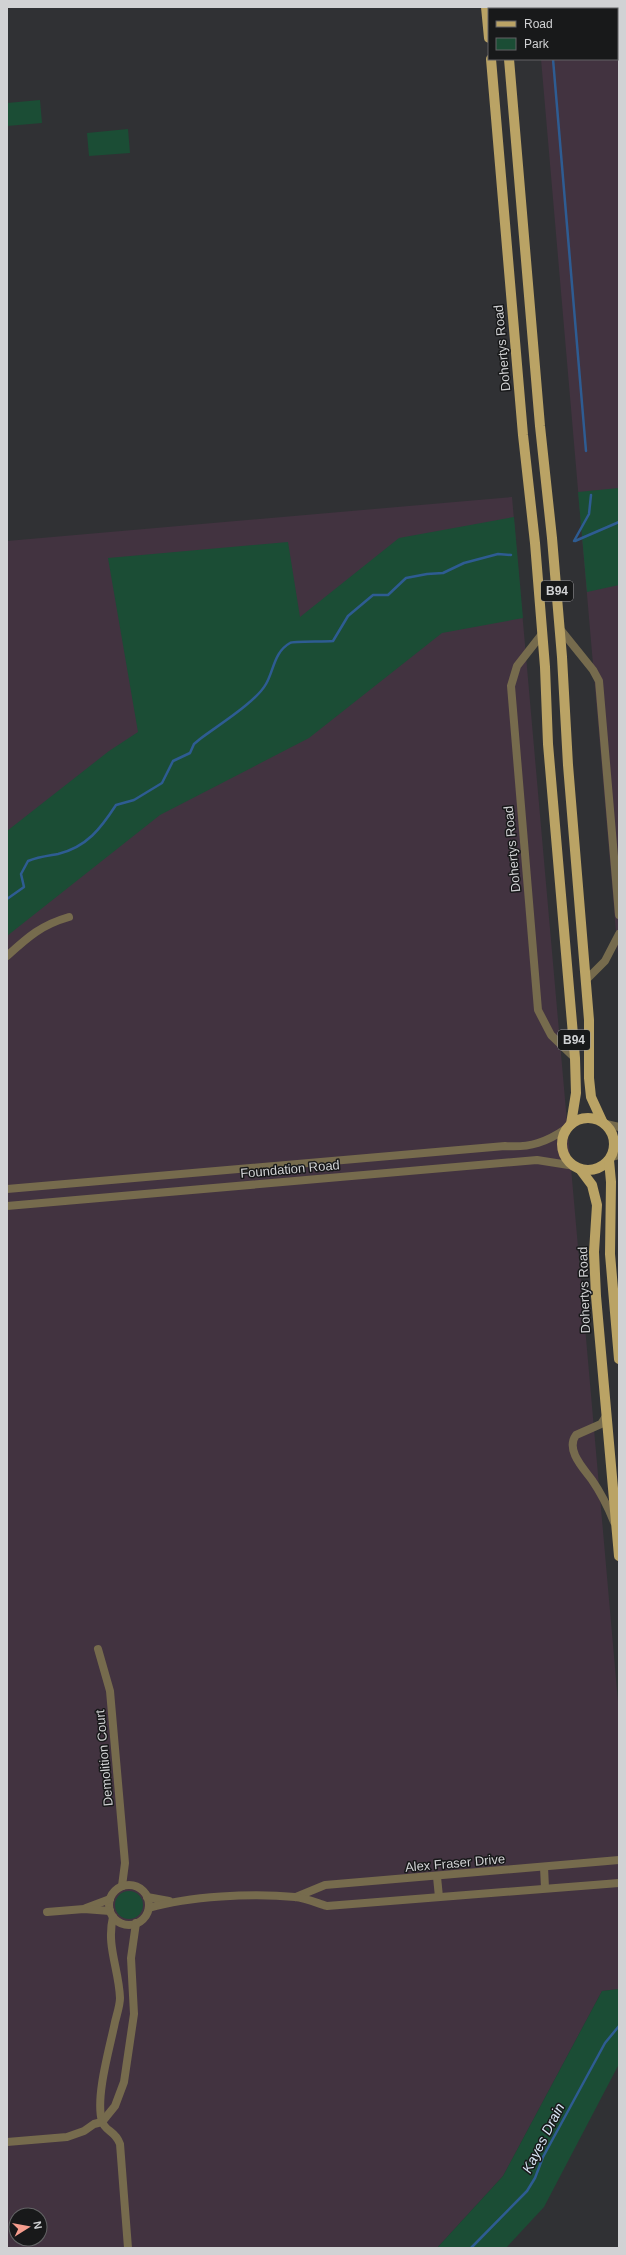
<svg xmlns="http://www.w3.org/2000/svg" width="626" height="2255" viewBox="0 0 626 2255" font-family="Arial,sans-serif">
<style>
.industrial{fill:#423340;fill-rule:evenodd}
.green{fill:#1b4d35}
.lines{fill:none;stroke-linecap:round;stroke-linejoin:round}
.stream{stroke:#2e5c92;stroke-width:2.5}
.minor{stroke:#766b4d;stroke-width:8}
.tertiary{stroke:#766b4d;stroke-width:8}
.primary{stroke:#baa365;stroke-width:10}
.labels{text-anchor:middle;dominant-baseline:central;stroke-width:3;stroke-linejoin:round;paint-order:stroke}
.shield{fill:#18191a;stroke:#9a9a9c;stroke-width:1}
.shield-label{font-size:12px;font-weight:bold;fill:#d1d2d4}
.street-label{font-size:13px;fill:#d1d2d4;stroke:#18191a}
.water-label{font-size:14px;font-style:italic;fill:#d8e5f5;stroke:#18191a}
</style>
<rect width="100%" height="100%" fill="#303134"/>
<!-- industrial -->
<g class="industrial">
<path d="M536 7H619V967L541 59H617V9H536Z"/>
<path d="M512 497 619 1713V1989L602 1991 503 2176 437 2248H7V541ZM16 2215H40V2239H16Z"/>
</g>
<!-- green -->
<g class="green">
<path d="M40 100 42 123 7 126V103Z"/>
<path d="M128 129 130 153 89 156 87 133Z"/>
<path d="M619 488V585L587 592 578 492Z"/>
<path d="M514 517 523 618 442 633 309 738 160 815 7 936V831L109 751 138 732 108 558 288 542 300 617 399 538Z"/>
<circle cx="129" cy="1905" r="14"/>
<path d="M619 1989V2064L544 2207 506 2248H437L503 2176 602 1991Z"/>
</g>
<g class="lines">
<!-- stream -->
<g class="stream">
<path d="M549 7V9"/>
<path d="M553 59 586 451"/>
<path d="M574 541 589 514 591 495"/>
<path d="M575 541 619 522"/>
<path d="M7 899 24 887 21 874 28 861C38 857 47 856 58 854 87 847 101 828 116 805L134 800 162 783 173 761 190 753 194 744 200 739C217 726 256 702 266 684 274 670 274 652 290 643 293 641 325 642 333 641L348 616 373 595H388L406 578 427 574 443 573 464 563 498 554 511 555"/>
<path d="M471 2248 527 2191 535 2178 543 2157 605 2043 619 2026"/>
</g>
<!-- minor -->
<g class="minor">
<path d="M560 629 593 670 599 681 619 915"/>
<path d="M542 634 517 666 511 686 538 1010 551 1035 575 1058"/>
<path d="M7 956C28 937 41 925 69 917"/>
<path d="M586 980 605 961 619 934"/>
<path d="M606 1416 601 1424 576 1435C565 1450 584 1469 592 1480 601 1493 608 1507 614 1522"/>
<path d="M98 1649 110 1691 125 1863 122 1886"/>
<path d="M544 1867 545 1888"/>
<path d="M437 1877 439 1897"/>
<circle cx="129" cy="1905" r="20"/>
<path d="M147 1897 169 1901"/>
<path d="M296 1897 325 1885 619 1860"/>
<path d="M86 1908 110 1899"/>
<path d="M149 1908C189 1896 253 1893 295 1897 305 1898 317 1903 327 1906L619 1883"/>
<path d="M47 1912 84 1909 110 1911"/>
<path d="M113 1917C106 1946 119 1969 120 1998 120 2005 117 2014 115 2022 110 2047 95 2097 102 2121 105 2132 115 2130 120 2144L128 2248"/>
<path d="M7 2142 67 2137 84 2131 94 2124 102 2122 115 2106 124 2082 134 2014 131 1958 136 1923"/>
</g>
<!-- tertiary -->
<g class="tertiary">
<path d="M606 1124 619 1127"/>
<path d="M611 1157 619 1155"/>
<path d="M7 1189 505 1146C530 1148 547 1142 567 1128"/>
<path d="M7 1206 537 1160 575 1166"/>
</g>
<!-- primary -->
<g class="primary">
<path d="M486 7 489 38"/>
<path d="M505 7V9"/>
<path d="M491 59 523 435 535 543 545 667 548 744 575 1058 576 1093 571 1124"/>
<path d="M509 59 540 426 552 538 562 657 568 765 589 1020V1078L591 1097 602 1121"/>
<circle cx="588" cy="1144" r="26"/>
<path d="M609 1160 611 1182 610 1254 619 1359"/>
<path d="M580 1169 592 1185 597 1205 594 1252 596 1296 619 1556"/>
</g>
</g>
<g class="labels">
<!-- shield labels -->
<g class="shield">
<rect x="541" y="581" width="32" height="20" rx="3"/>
<rect x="558" y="1030" width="32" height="20" rx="3"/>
</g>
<g class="shield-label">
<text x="557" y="591">B94</text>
<text x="574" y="1040">B94</text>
</g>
<!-- street labels -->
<g class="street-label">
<text transform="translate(502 348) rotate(-95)">Dohertys Road</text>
<text transform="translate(512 849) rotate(-95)">Dohertys Road</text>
<text transform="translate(290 1169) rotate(-5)">Foundation Road</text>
<text transform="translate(584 1290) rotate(-92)">Dohertys Road</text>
<text transform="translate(104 1758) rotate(-95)">Demolition Court</text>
<text transform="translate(455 1863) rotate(-5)">Alex Fraser Drive</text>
</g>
<!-- water labels -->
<g class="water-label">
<text transform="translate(543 2138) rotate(-63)">Kayes Drain</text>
</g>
</g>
<!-- border -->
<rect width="626" height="2255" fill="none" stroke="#d1d2d4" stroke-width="16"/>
<!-- legend -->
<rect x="488" y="8" width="130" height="52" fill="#18191a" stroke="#626364"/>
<rect x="496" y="21" width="20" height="6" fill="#baa365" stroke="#626364"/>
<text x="524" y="28" font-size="12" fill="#d1d2d4">Road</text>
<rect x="496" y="38" width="20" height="12" fill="#1b4d35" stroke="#626364"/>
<text x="524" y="48" font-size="12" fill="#d1d2d4">Park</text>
<!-- north arrow -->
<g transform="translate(28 2227) rotate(79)"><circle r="19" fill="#18191a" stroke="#626364"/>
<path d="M0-3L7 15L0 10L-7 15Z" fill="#f59d8e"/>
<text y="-6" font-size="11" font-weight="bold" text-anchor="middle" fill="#d1d2d4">N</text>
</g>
</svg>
